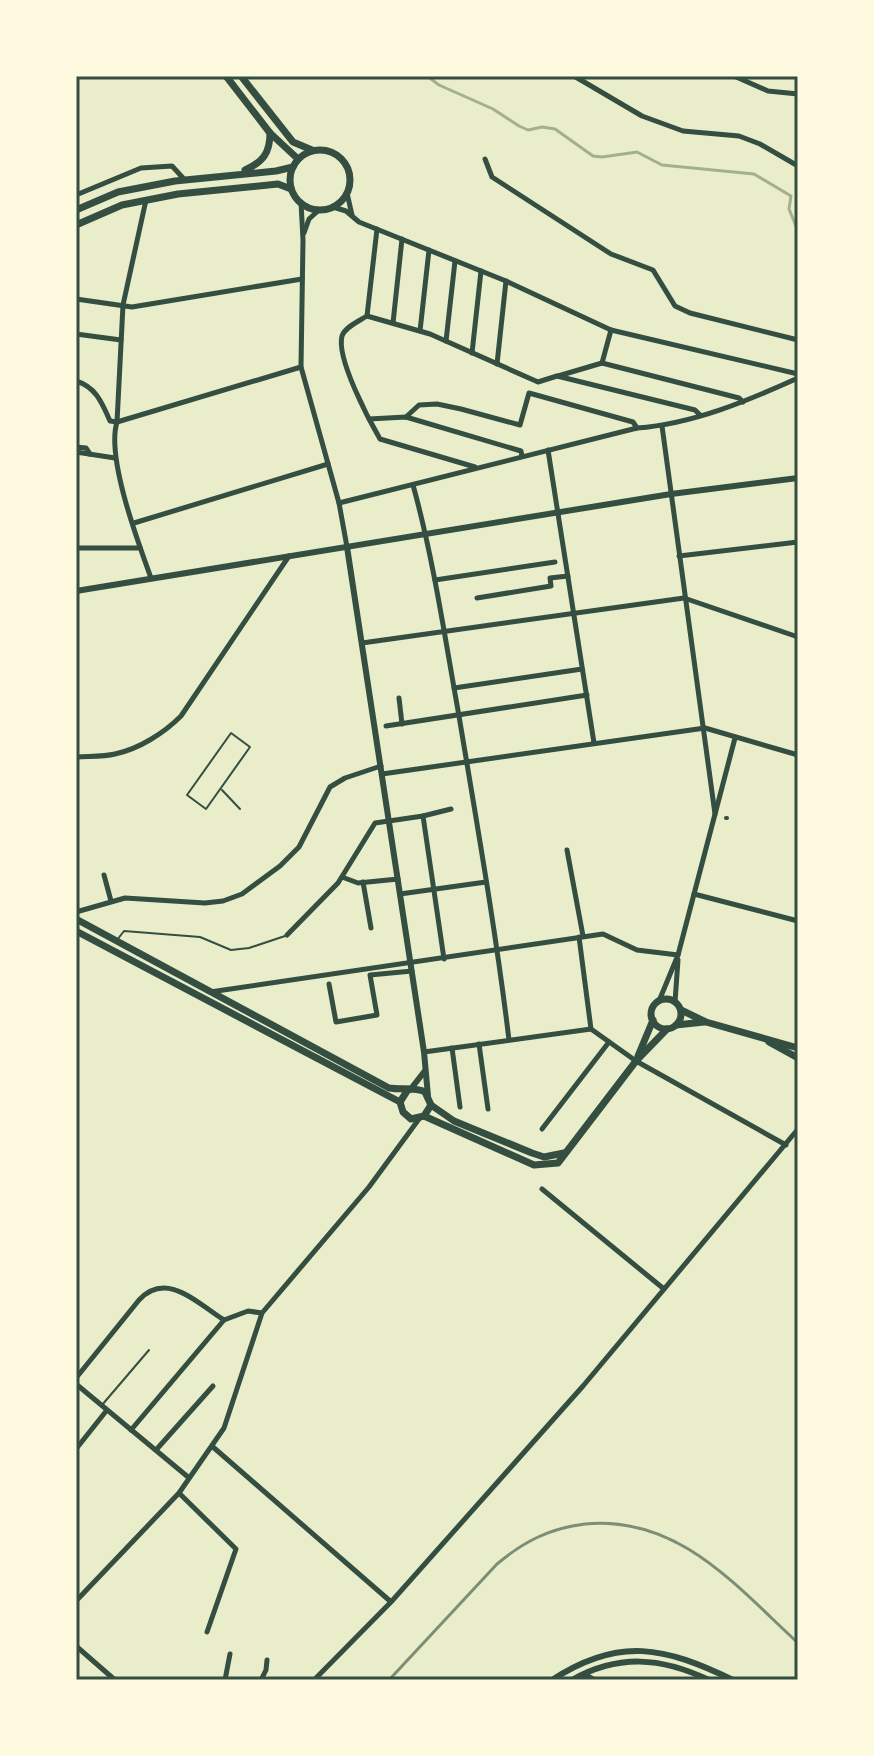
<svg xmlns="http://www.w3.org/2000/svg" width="874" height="1756" viewBox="0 0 874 1756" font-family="Jost,sans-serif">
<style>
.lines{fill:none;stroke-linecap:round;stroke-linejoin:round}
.stream{stroke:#a3b18a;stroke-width:3}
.service{stroke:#344e41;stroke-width:2}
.pedestrian{stroke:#344e41;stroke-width:4}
.minor{stroke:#344e41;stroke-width:5}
.tertiary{stroke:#344e41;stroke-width:6}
.secondary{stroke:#344e41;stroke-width:7}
.rail{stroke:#7c8e77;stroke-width:3}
.neatline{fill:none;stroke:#344e41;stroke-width:3}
</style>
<rect width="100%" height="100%" fill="#e9edc9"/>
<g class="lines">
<!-- stream -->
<path class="stream" d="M427 76 439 85 493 109 519 126 528 130 542 127 555 129 593 156 602 157 637 152 662 165 754 174 791 196 789 209 798 231"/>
<!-- service -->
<g class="service">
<path d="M231 733 250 747 206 809 187 795Z"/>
<path d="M222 790 240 809"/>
<path d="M117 940 124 931 200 937 231 950 249 948 285 936"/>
<path d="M102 1405 149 1350"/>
<path d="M76 1521 78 1523"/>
</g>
<!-- pedestrian -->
<path class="pedestrian" d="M726 818H727"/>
<!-- minor -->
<g class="minor">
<path d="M574 76 642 116 683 131 739 136 760 144 798 166"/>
<path d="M734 76 768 91 798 94"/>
<path d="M485 159 492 177 611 254 653 270 675 306 690 313 798 340"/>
<path d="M347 193 352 215"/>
<path d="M76 195 141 168 172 166 184 179"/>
<path d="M146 200 123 305 117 422C106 457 138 542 151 578"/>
<path d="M301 202 303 240 301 367 339 503 347 547"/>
<path d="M333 207 346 211 359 222 506 281 611 330 798 374"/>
<path d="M304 233 309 219 319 210"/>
<path d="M76 299 132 307 302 279"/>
<path d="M367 316 430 334 538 382 557 376 695 410 700 415"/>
<path d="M367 316C359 321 345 327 342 336 336 358 369 420 380 439L475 467"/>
<path d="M367 316 377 229"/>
<path d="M393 323 402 239"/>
<path d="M420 331 429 250"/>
<path d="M76 334 121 340"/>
<path d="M446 341 455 261"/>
<path d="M472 353 481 271"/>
<path d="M602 363 739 398 743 402"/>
<path d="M497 364 506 281"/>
<path d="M558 376 602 363 611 330"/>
<path d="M76 381C96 387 102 403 110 421L117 422 301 367"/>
<path d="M406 417 419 405 437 404 461 409 520 425 529 393 633 422 637 428"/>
<path d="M369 419 406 417 521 451 522 456"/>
<path d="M662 426 715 814"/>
<path d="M76 447 86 448 90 454"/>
<path d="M548 450 594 743"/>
<path d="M76 452 115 458"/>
<path d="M413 485C434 561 445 639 459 716 477 824 496 932 509 1040"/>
<path d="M339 503 637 428C693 424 747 401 798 378"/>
<path d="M134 523 328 464"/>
<path d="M76 548H140"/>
<path d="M679 556 798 542"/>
<path d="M435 580 555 562"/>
<path d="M477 598 551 586 550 578 568 576"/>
<path d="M362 643 684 598 798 637"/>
<path d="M454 688 582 669"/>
<path d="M399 698 402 724"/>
<path d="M386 726 587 695"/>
<path d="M76 757C88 756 103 757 115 754 139 749 164 733 181 716L289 556"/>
<path d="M382 774 705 728 798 755"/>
<path d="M423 816 451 809"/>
<path d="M567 850 583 936"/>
<path d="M104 875 111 901"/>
<path d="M342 877 358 883 398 879"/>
<path d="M363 882 371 928"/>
<path d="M400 894 486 882"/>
<path d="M694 894 798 921"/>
<path d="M76 912 125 898 205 903 223 901 242 894 280 866 299 847 330 787 345 778 381 766"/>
<path d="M287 935 338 883 375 823 423 816 444 959"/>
<path d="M579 937 591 1029"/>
<path d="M329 984 336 1022 377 1015 370 975 412 971"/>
<path d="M210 992 603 934 637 950 678 955"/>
<path d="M659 1001 678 955 735 738"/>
<path d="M675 1002 678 960"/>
<path d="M479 1044 488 1109"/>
<path d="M452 1048 460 1107"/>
<path d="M424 1052 591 1029 636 1061 786 1145"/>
<path d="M542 1129 609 1042"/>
<path d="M542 1189 664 1289"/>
<path d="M76 1378 139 1300C167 1270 198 1304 224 1320"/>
<path d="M76 1384 188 1477"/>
<path d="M131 1430 224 1320 248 1311 262 1313"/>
<path d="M213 1447 390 1601"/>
<path d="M76 1449 107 1410"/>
<path d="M156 1450 213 1386"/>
<path d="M179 1493 236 1549 207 1632"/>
<path d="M76 1601 179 1493 224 1428 262 1313 369 1187 419 1119"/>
<path d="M76 1646 115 1680"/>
<path d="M584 1674 595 1680"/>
<path d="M225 1680 230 1654"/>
<path d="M261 1680 266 1670 267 1660"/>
<path d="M314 1680 391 1602 583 1386 798 1129"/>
</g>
<!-- tertiary -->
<g class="tertiary">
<path d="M347 547 424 1052 428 1096"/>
<path d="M76 591 671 494 798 478"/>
<path d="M410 1090 424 1072"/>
<path d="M552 1680C619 1636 665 1647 733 1680"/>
<path d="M572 1680C618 1654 661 1657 709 1680"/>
</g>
<!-- secondary -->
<g class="secondary">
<path d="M226 76 270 133 298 159"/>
<path d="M241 76 293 142 312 150"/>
<circle cx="320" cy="180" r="30"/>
<path d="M245 170C263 162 270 153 270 133"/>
<path d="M76 210 118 192 175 181 276 171 293 167"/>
<path d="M76 225 122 205 178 194 278 184 291 189"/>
<path d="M76 919 389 1088C401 1090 416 1087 425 1092L431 1105 424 1116 411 1119 403 1112 400 1102 407 1091"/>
<path d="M76 931 400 1102"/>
<circle cx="666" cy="1014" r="15"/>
<path d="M681 1010 706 1022 798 1048"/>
<path d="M676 1025 704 1022"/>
<path d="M769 1042 798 1058"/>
<path d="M638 1056 653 1020"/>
<path d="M431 1105 454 1121 532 1153 544 1157 564 1153"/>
<path d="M424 1116 534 1165 558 1163 636 1061 667 1029"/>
</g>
<!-- rail -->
<path class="rail" d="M389 1680 497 1564C523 1542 550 1528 585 1524 678 1515 736 1586 798 1643"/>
</g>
<!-- border -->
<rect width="874" height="1756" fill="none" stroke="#fefae0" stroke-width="156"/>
<rect x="78" y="78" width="718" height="1600" class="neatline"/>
</svg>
